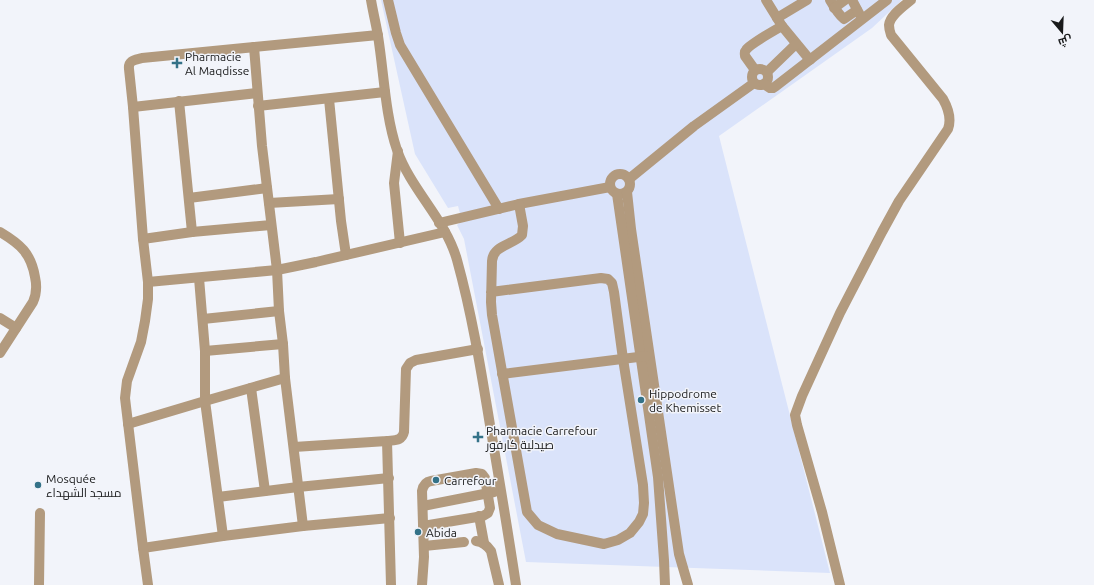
<svg xmlns="http://www.w3.org/2000/svg" width="1094" height="585" viewBox="0 0 1094 585" font-family="Ubuntu,Cairo,sans-serif">
<style>
.green{fill:#dae3fa}
.lines{fill:none;stroke-linecap:round;stroke-linejoin:round}
.minor{stroke:#b29a7e;stroke-width:10}
.poi-dot{fill:#347288;stroke:#f2f4fa;stroke-width:1.5}
.labels{text-anchor:middle;dominant-baseline:central;stroke-width:3;stroke-linejoin:round;paint-order:stroke}
.poi-label{font-size:12px;fill:#191a1b;stroke:#f2f4fa;text-anchor:start}
</style>
<rect width="100%" height="100%" fill="#f2f4fa"/>
<!-- green -->
<path class="green" d="M381 0H902L872 28 719 136 830 573 526 562 464 239 457 225 462 221 458 206 448 208 415 154Z"/>
<g class="lines">
<!-- minor -->
<g class="minor">
<path d="M371 0C373 12 376 24 378 36 384 73 385 115 397 150 411 190 446 220 457 260 472 314 481 370 490 425 499 478 508 532 516 585"/>
<path d="M388 0 396 33 400 45 499 209"/>
<path d="M766 0 782 26 810 60"/>
<path d="M830 0C834 7 838 14 844 19L857 10"/>
<path d="M852 0 860 15"/>
<path d="M834 8 845 0"/>
<path d="M777 18 807 0"/>
<circle cx="760" cy="77" r="8"/>
<path d="M755 70 745 56C745 54 744 52 746 50 749 45 775 30 782 26"/>
<path d="M767 72 796 44"/>
<path d="M764 84 770 88H773L776 86 887 0"/>
<path d="M329 99 341 221 346 255"/>
<path d="M179 101 192 232"/>
<path d="M258 106 385 92"/>
<path d="M133 107 257 93"/>
<path d="M398 151 394 183 400 243"/>
<circle cx="620" cy="184" r="10"/>
<path d="M629 179 694 126 754 83"/>
<path d="M627 192 631 229 679 554 688 585"/>
<path d="M617 194 658 477 664 560 665 585"/>
<path d="M189 198 267 188"/>
<path d="M269 203 339 199"/>
<path d="M439 223 519 204 610 187"/>
<path d="M0 232C20 244 31 253 35 277 37 286 37 293 33 302L0 353"/>
<path d="M143 239 192 232 271 225"/>
<path d="M199 278 205 351V401L223 536"/>
<path d="M148 282 277 270 316 262 445 232"/>
<path d="M491 292 601 278 608 279 612 283 614 292 623 359 643 485 644 503 643 514 639 522 630 533 618 540 604 544 557 534 538 525 527 512 492 315 491 302 492 261C493 245 513 245 522 235L523 226 519 204"/>
<path d="M0 318 16 328"/>
<path d="M203 319 279 311"/>
<path d="M283 344 285 378 303 526"/>
<path d="M205 351 283 344 279 311 277 270 262 146 254 47"/>
<path d="M502 374 646 356"/>
<path d="M251 388 265 491"/>
<path d="M128 424 205 401 285 378"/>
<path d="M387 441 391 585"/>
<path d="M294 447 387 441C395 440 402 441 404 432L406 369 410 363 416 360 478 349"/>
<path d="M218 497 298 487 389 478"/>
<path d="M423 506 494 492"/>
<path d="M479 516 484 543"/>
<path d="M476 541C483 542 487 545 491 551L499 585"/>
<path d="M424 546 464 542"/>
<path d="M143 548 223 536 303 526 390 518"/>
<path d="M39 585 40 513"/>
<path d="M148 585 143 548 125 398 127 381 141 342 145 321 148 299V282L143 239 133 107 129 69C128 60 135 60 142 58L378 35"/>
<path d="M422 585 424 557 422 491C423 486 425 482 431 481L476 473 482 474 485 478 490 508 488 513 483 516 423 526"/>
<path d="M840 585 822 512 797 425 795 415 802 396 840 313 882 232 899 201 948 129C952 118 948 108 943 99L891 35C890 32 889 29 889 25 890 15 904 6 911 0"/>
</g>
</g>
<!-- markers -->
<g class="poi-dot">
<path d="M175 57h4v4h4v4h-4v4h-4v-4h-4v-4h4z"/>
<circle cx="641" cy="400" r="4"/>
<path d="M476 431h4v4h4v4h-4v4h-4v-4h-4v-4h4z"/>
<circle cx="436" cy="480" r="4"/>
<circle cx="38" cy="485" r="4"/>
<circle cx="418" cy="532" r="4"/>
</g>
<g class="labels">
<!-- poi labels -->
<g class="poi-label">
<text x="185" y="56">Pharmacie<tspan x="185" dy="14">Al Maqdisse</tspan></text>
<text x="649" y="393">Hippodrome<tspan x="649" dy="14">de Khemisset</tspan></text>
<text x="486" y="430">Pharmacie Carrefour<tspan x="486" dy="14">صيدلية كارفور</tspan></text>
<text x="46" y="478">Mosquée<tspan x="46" dy="14">مسجد الشهداء</tspan></text>
<text x="444" y="480">Carrefour</text>
<text x="426" y="532">Abida</text>
</g>
</g>
<!-- north arrow -->
<g transform="translate(1062 32) rotate(161)" stroke="#f2f4fa" stroke-width="3" paint-order="stroke">
<path d="M0-3L7 15L0 10L-7 15Z" fill="#191a1b"/>
<text y="-6" font-size="11" font-weight="bold" text-anchor="middle" fill="#191a1b">ش</text>
</g>
</svg>
